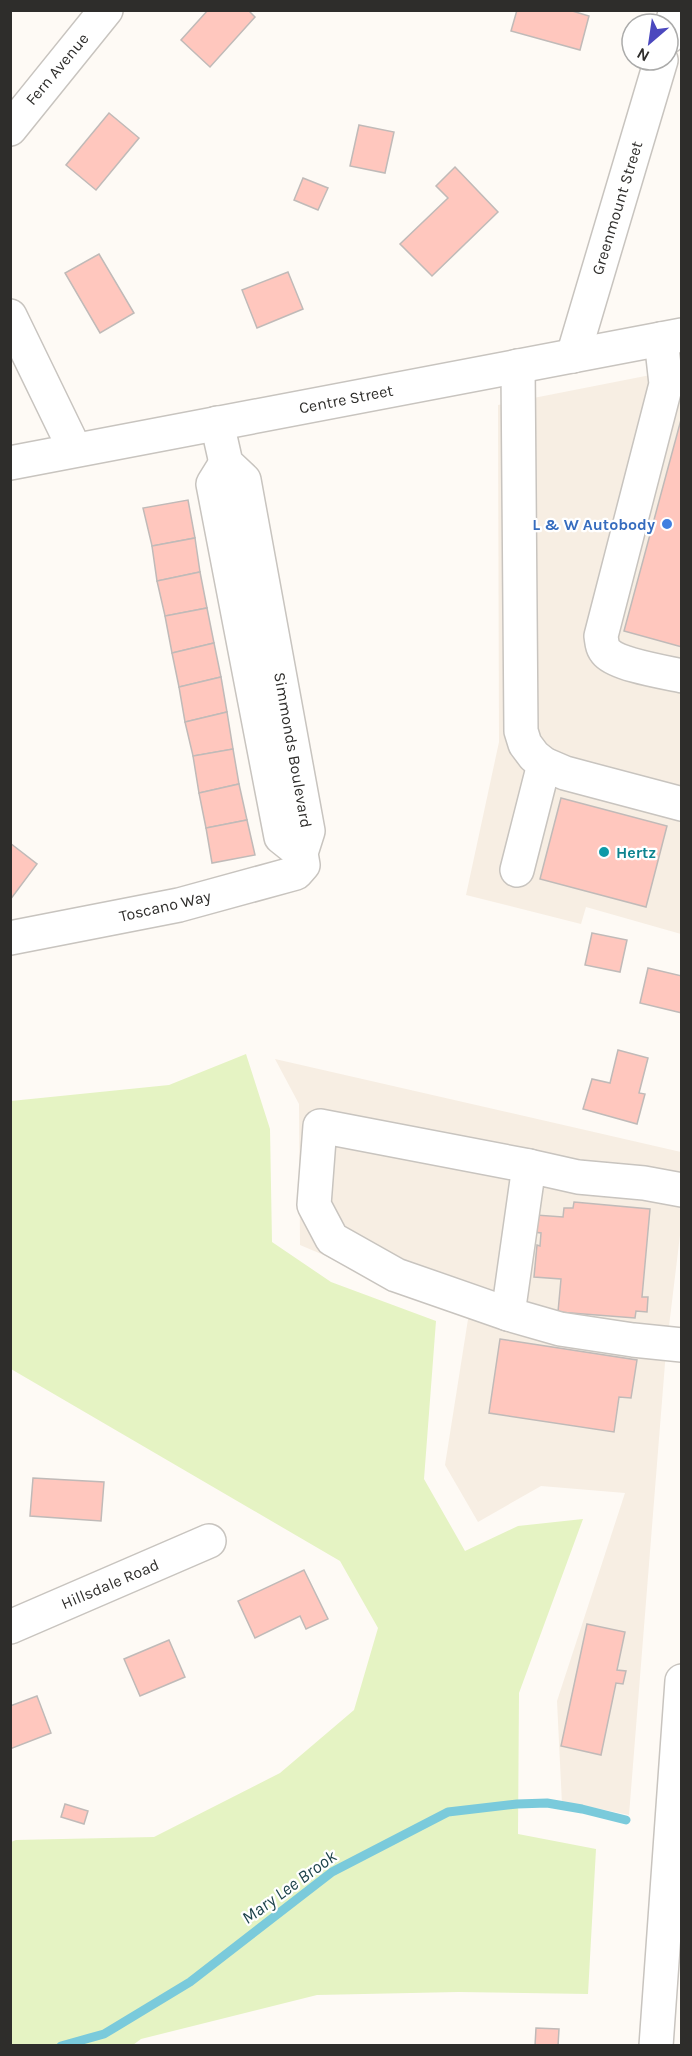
<svg xmlns="http://www.w3.org/2000/svg" width="692" height="2056" viewBox="0 0 692 2056" font-family="Karla,sans-serif">
<style>
.built{fill:#f7eee3}
.green{fill:#e5f3c3}
.lines{fill:none;stroke-linecap:round;stroke-linejoin:round}
.stream{stroke:#7acadb;stroke-width:9}
.building{fill:#ffc7be;stroke:#c0bab8;stroke-width:1.5}
.minor-casing{stroke:#c8c4bf;stroke-width:36}
.major-casing{stroke:#c8c4bf;stroke-width:36}
.minor{stroke:#fff;stroke-width:33}
.major{stroke:#fff;stroke-width:33}
.shop-dot{fill:#3f7fe0;stroke:#fff;stroke-width:2}
.culture-dot{fill:#0f9aa8;stroke:#fff;stroke-width:2}
.labels{text-anchor:middle;dominant-baseline:central;stroke-width:4.5;stroke-linejoin:round;paint-order:stroke}
.street-label{font-size:16px;fill:#2e2d2b;stroke:#fff}
.shop-label{font-size:16px;font-weight:bold;fill:#366cbe;stroke:#fff;text-anchor:end}
.culture-label{font-size:16px;font-weight:bold;fill:#0d838f;stroke:#fff;text-anchor:start}
.water-label{font-size:18px;font-style:italic;fill:#1e444c;stroke:#fff}
</style>
<rect width="100%" height="100%" fill="#fefaf5"/>
<!-- built -->
<g class="built">
<path d="M681 369V934L586 907 581 924 466 895 499 742 498 405Z"/>
<path d="M275 1059 681 1152V1227L666 1351 629 1815 576 1804H562L557 1701 625 1493 541 1486 478 1522 445 1465 469 1313 397 1286 300 1245 299 1104Z"/>
</g>
<!-- green -->
<path class="green" d="M246 1054 270 1129 272 1242 331 1282 436 1321 424 1479 465 1551 518 1526 583 1519 519 1693 518 1834 596 1849 588 1994 458 1992 317 1995 141 2039 133 2045H11V1842L16 1840 154 1837 280 1773 354 1710 378 1628 340 1561 11 1369V1101L169 1085Z"/>
<g class="lines">
<!-- stream -->
<path class="stream" d="M61 2046 104 2034 190 1982 332 1872 448 1812 517 1804 547 1803 582 1809 626 1820"/>
</g>
<!-- building -->
<g class="building">
<path d="M208 10H248L255 17 210 67 181 40Z"/>
<path d="M517 10H569L589 16 580 50 511 31Z"/>
<path d="M109 113 139 138 96 190 66 165Z"/>
<path d="M359 125 394 132 385 173 350 166Z"/>
<path d="M455 167 498 212 432 276 400 244 448 198 436 186Z"/>
<path d="M303 178 328 188 318 210 294 200Z"/>
<path d="M99 254 134 313 100 333 65 273Z"/>
<path d="M288 272 303 309 257 328 242 290Z"/>
<path d="M682 416V647L624 631Z"/>
<path d="M188 500 195 538 152 546 143 508Z"/>
<path d="M195 538 200 572 157 581 152 546Z"/>
<path d="M200 572 207 608 165 616 157 581Z"/>
<path d="M207 608 214 643 172 653 165 616Z"/>
<path d="M214 643 221 677 179 687 172 653Z"/>
<path d="M221 677 227 712 185 722 179 687Z"/>
<path d="M227 712 233 749 193 756 185 722Z"/>
<path d="M233 749 239 784 199 793 193 756Z"/>
<path d="M239 784 247 820 206 828 199 793Z"/>
<path d="M561 798 667 826 646 907 540 879Z"/>
<path d="M247 820 255 855 212 863 206 828Z"/>
<path d="M10 843 37 864 10 900Z"/>
<path d="M592 933 627 940 620 972 585 965Z"/>
<path d="M648 968 682 976V1013L640 1003Z"/>
<path d="M618 1050 648 1058 639 1093 645 1094 637 1124 583 1109 592 1079 610 1083Z"/>
<path d="M574 1202 650 1209 642 1297H648L647 1312 636 1311 635 1318 558 1312 561 1279 534 1277 537 1245 540 1246 541 1233 534 1232 536 1215 563 1217 564 1208H573Z"/>
<path d="M500 1339 637 1360 631 1398 619 1397 614 1432 489 1413Z"/>
<path d="M33 1478 104 1482 101 1521 30 1516Z"/>
<path d="M304 1570 328 1619 306 1629 300 1616 255 1638 238 1601Z"/>
<path d="M587 1624 625 1632 617 1670 626 1671 623 1684 616 1683 601 1755 561 1746Z"/>
<path d="M169 1640 185 1677 140 1696 124 1659Z"/>
<path d="M37 1696 51 1733 10 1749V1706Z"/>
<path d="M65 1804 88 1811 84 1824 61 1817Z"/>
<path d="M536 2028 559 2029 558 2046H535Z"/>
</g>
<g class="lines">
<defs>
<g id="minor">
<path d="M668 37 676 10"/>
<path d="M10 129 106 10"/>
<path d="M10 316 75 450"/>
<path d="M661 339 666 384 601 636C602 643 602 648 607 653 619 665 664 672 682 676"/>
<path d="M573 356 661 60"/>
<path d="M518 366 521 731 525 744 534 756 544 764 565 773 682 804"/>
<path d="M226 463 213 484 281 837 301 853"/>
<path d="M517 870 544 764"/>
<path d="M10 938 179 905 296 873 303 865 301 853 308 831 244 480 226 463 217 423"/>
<path d="M682 1190 644 1183 578 1177 529 1166 508 1314 560 1329 633 1340 682 1345"/>
<path d="M508 1314 396 1275 332 1239 314 1205 320 1126 529 1166"/>
<path d="M10 1627 209 1541"/>
</g>
<g id="major">
<path d="M10 463 682 335"/>
<path d="M656 2046 682 1681"/>
</g>
</defs>
<!-- minor casing -->
<use href="#minor" class="minor-casing"/>
<!-- major casing -->
<use href="#major" class="major-casing"/>
<!-- minor -->
<use href="#minor" class="minor"/>
<!-- major -->
<use href="#major" class="major"/>
</g>
<!-- markers -->
<circle class="shop-dot" cx="667" cy="524" r="6"/>
<circle class="culture-dot" cx="604" cy="852" r="6"/>
<g class="labels">
<!-- street labels -->
<g class="street-label">
<text transform="translate(57 69) rotate(-50)">Fern Avenue</text>
<text transform="translate(617 208) rotate(-73)">Greenmount Street</text>
<text transform="translate(346 399) rotate(-11)">Centre Street</text>
<text transform="translate(293 750) rotate(80)">Simmonds Boulevard</text>
<text transform="translate(165 906) rotate(-13)">Toscano Way</text>
<text transform="translate(110 1584) rotate(-23)">Hillsdale Road</text>
</g>
<!-- shop labels -->
<g class="shop-label">
<text x="655" y="524">L &amp; W Autobody</text>
</g>
<!-- culture labels -->
<g class="culture-label">
<text x="616" y="852">Hertz</text>
</g>
<!-- water labels -->
<g class="water-label">
<text transform="translate(289 1887) rotate(-36)">Mary Lee Brook</text>
</g>
</g>
<!-- border -->
<rect width="692" height="2056" fill="none" stroke="#2e2d2b" stroke-width="24"/>
<!-- north arrow -->
<g transform="translate(650 42) rotate(209)"><circle r="28" fill="#ffffff" stroke="#ababaa" stroke-width="1.5"/>
<path d="M0-4.5L10 22L0 15L-10 22Z" fill="#4b48be"/>
<text y="-9" font-size="16" font-weight="bold" text-anchor="middle" fill="#2e2d2b">N</text>
</g>
</svg>
